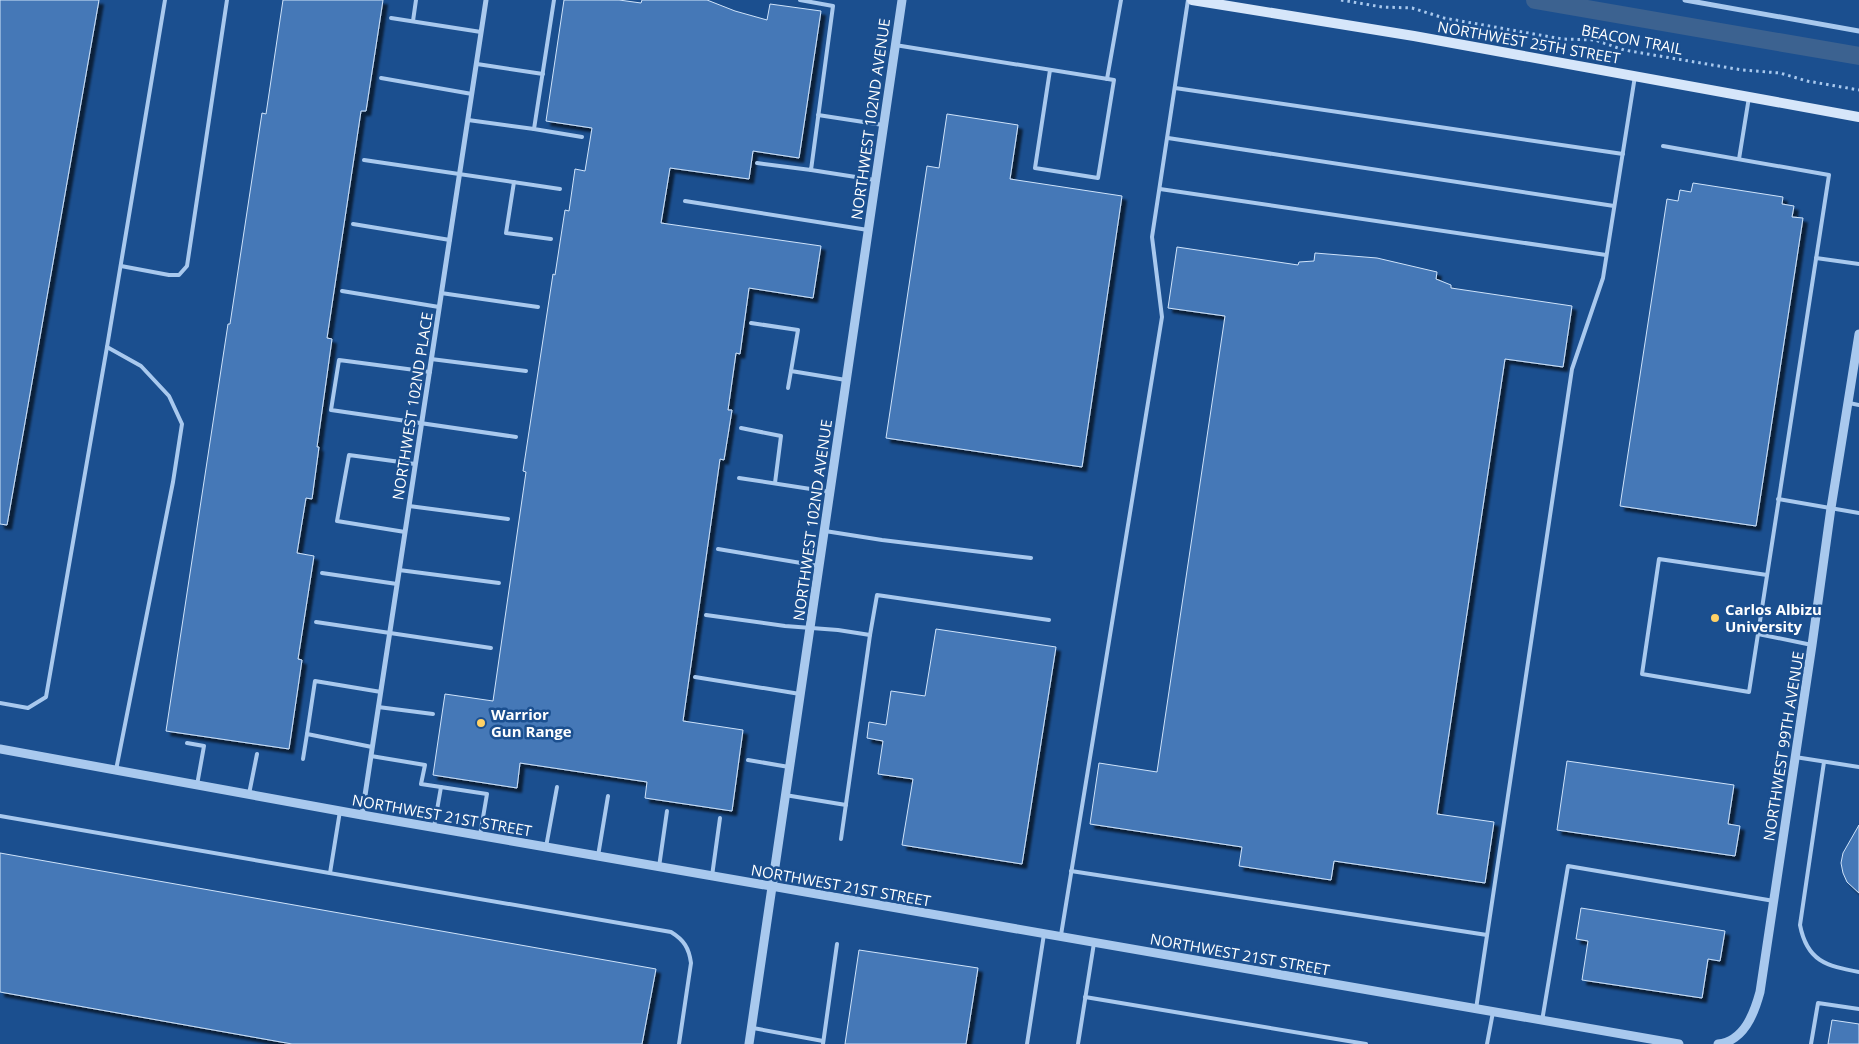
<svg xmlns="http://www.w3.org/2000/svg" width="1859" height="1044" viewBox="0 0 1859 1044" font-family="'Open Sans',sans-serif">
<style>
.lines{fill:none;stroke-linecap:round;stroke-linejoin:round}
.canal{stroke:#3c6290;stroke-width:18}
.building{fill:#4478b7;stroke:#cfe3fa;filter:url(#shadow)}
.path{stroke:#a9c9ee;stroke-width:3;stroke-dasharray:2.5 4;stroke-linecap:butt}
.service{stroke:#a9c9ee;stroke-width:4}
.minor{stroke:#a9c9ee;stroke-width:5}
.tertiary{stroke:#a9c9ee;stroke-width:9}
.secondary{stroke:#d6e6fa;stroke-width:10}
.poi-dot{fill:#ffd166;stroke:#1b4f8f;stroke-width:2}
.labels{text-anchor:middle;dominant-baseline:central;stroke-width:5;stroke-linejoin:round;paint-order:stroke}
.street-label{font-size:15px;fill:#fff;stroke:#1b4f8f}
.poi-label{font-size:15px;font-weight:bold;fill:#fff;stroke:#1b4f8f;text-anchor:start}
</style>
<defs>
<filter id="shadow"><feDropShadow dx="4.5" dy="4.5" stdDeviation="1" flood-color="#0009"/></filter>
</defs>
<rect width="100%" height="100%" fill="#1b4f8f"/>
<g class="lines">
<!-- canal -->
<path class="canal" d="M1535 0 1859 56"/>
</g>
<!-- building -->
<g class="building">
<path d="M0 0H99L7 525 0 524Z"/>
<path d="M283 0H383L366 111H361L327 338 332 339 317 447H319L312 499 306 498 297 553 314 556 298 659 302 660 289 749 166 731 228 324H230L262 113 266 114Z"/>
<path d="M564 0H619L641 3 642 0H707L735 11 767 20 770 4 821 11 799 158 753 151 749 179 670 168 661 223 821 246 813 298 749 288 740 354 736 353 728 410H732L724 460 720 459 683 721 743 730 732 811 645 798 647 782 520 763 517 788 433 775 445 694 493 701 526 472 523 471 553 274 555 275 565 210 569 211 575 169 585 171 592 128 546 121Z"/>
<path d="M947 114 1018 125 1010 179 1122 196 1082 467 886 438 927 166 939 168Z"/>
<path d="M1693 183 1783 197 1782 204 1794 206 1792 217 1803 218 1756 526 1620 506 1667 199 1678 201 1680 190 1691 192Z"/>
<path d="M1177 247 1298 265 1299 262 1314 261 1315 253 1377 258 1437 272 1436 279 1451 285V288L1572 306 1563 367 1505 359 1437 814 1494 822 1485 883 1334 861 1331 880 1239 866 1242 847 1090 824 1099 763 1157 772 1225 316 1168 308Z"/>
<path d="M936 629 1056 647 1022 864 902 845 913 779 878 774 883 741 867 738 869 722 886 725 891 691 925 696Z"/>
<path d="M1567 761 1734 785 1728 824 1740 826 1735 856 1557 830Z"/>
<path d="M1859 825V893L1847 882 1843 873 1841 863 1843 853Z"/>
<path d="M0 853 656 969 642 1044H292L0 992Z"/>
<path d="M1581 908 1725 931 1720 961 1708 959 1702 998 1582 980 1588 941 1576 939Z"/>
<path d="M859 950 978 968 966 1044H845Z"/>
<path d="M1832 1020 1859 1024V1044H1828Z"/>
</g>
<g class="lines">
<!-- path -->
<path class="path" d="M1341 0 1382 7 1412 8 1444 18 1562 39 1595 40 1624 50 1742 70 1780 73 1807 81 1859 90"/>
<!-- service -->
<g class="service">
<path d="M554 0 534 129 582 137"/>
<path d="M391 18 481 32"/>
<path d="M413 21 416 0"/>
<path d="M895 45 1114 80 1098 178 1035 168 1050 70"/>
<path d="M477 64 543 74"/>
<path d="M381 78 472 94"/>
<path d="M1107 79 1121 0"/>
<path d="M1175 88 1623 154"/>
<path d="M818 115 883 125"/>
<path d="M468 120 534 129"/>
<path d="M1168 138 1614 206"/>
<path d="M1663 146 1829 175 1758 634 1812 645"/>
<path d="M1739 159 1749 97"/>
<path d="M364 160 560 189"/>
<path d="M757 163 811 170 833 6 800 0"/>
<path d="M811 170 875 180"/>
<path d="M514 182 506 233 551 239"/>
<path d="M1160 189 1606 255"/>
<path d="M685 201 868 230"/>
<path d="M353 224 450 240"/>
<path d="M1816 258 1859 264"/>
<path d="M121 266 169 275H179L187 266 227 0"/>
<path d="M342 291 439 307"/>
<path d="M441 293 538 307"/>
<path d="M751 323 798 330 791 371 846 380"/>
<path d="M107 347 141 366 169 396 182 424 173 482 116 770"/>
<path d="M431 359 526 371"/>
<path d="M430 372 339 360 331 410 516 437"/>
<path d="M788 388 791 371"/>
<path d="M1849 403 1859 405"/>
<path d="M741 428 781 436 775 483"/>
<path d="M739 478 830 492"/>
<path d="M1778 499 1859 513"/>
<path d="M409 506 508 519"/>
<path d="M825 531 882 540 1031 558"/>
<path d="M405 532 337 521 349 455 415 464"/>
<path d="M718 549 819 566"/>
<path d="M399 570 499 583"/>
<path d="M322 573 397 584"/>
<path d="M706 615 785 626 838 630 870 635 877 595 1049 620"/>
<path d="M316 622 491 648"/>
<path d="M1758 634 1749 692 1642 674 1659 559 1767 575"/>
<path d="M695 677 800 694"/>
<path d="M0 703 28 708 46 697 107 347 165 0"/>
<path d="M378 707 433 714"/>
<path d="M307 734 315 681 381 692"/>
<path d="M187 743 204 746 197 785"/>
<path d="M371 756 425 765 421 784 487 794 480 835"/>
<path d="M1795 757 1859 767"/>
<path d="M303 759 307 734 372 747"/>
<path d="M748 760 789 767"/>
<path d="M1824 762 1800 925C1807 961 1826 966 1859 972"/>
<path d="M249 794 257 754"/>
<path d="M785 795 846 805"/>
<path d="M0 816 671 932C684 940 689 948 691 963L679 1044"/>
<path d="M434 827 441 787"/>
<path d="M841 839 870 635"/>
<path d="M546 847 557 787"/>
<path d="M598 856 608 796"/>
<path d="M659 867 667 811"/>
<path d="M1071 871 1487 935"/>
<path d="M330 873 340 811"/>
<path d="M712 876 720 818"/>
<path d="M1061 935 1162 317 1152 237 1188 0"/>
<path d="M1085 997 1366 1044"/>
<path d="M1476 1009 1572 369 1603 278 1635 76"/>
<path d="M1542 1021 1568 866 1774 901"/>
<path d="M753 1028 823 1041"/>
<path d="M823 1044 837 944"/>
<path d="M1027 1044 1044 934"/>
<path d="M1078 1044 1094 943"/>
<path d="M1487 1044 1493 1012"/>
<path d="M1811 1044 1818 1003 1859 1009"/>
</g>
<!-- minor -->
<g class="minor">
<path d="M1685 0 1859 31"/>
<path d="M362 815 486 0"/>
</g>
<!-- tertiary -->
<g class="tertiary">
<path d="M0 749 362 815 1679 1044"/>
<path d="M749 1044 902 0"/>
<path d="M1718 1044C1744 1041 1754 1014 1760 992L1812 645 1831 508 1859 334"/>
</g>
<!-- secondary -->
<path class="secondary" d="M1192 0 1414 36 1859 117"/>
</g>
<!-- markers -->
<g class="poi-dot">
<circle cx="1715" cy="618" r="5"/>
<circle cx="481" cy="723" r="5"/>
</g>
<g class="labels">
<!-- street labels -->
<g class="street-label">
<text transform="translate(1632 39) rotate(11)">BEACON TRAIL</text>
<text transform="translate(1529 42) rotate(10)">NORTHWEST 25TH STREET</text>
<text transform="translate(870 119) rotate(-82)">NORTHWEST 102ND AVENUE</text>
<text transform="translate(412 406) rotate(-81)">NORTHWEST 102ND PLACE</text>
<text transform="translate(812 520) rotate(-82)">NORTHWEST 102ND AVENUE</text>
<text transform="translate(1783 746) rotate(-81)">NORTHWEST 99TH AVENUE</text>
<text transform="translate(442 815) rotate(10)">NORTHWEST 21ST STREET</text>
<text transform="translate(841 885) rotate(10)">NORTHWEST 21ST STREET</text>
<text transform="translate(1240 954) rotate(10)">NORTHWEST 21ST STREET</text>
</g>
<!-- poi labels -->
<g class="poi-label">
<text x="1725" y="609">Carlos Albizu<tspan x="1725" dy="17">University</tspan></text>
<text x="491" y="714">Warrior<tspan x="491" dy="17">Gun Range</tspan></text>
</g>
</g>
</svg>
